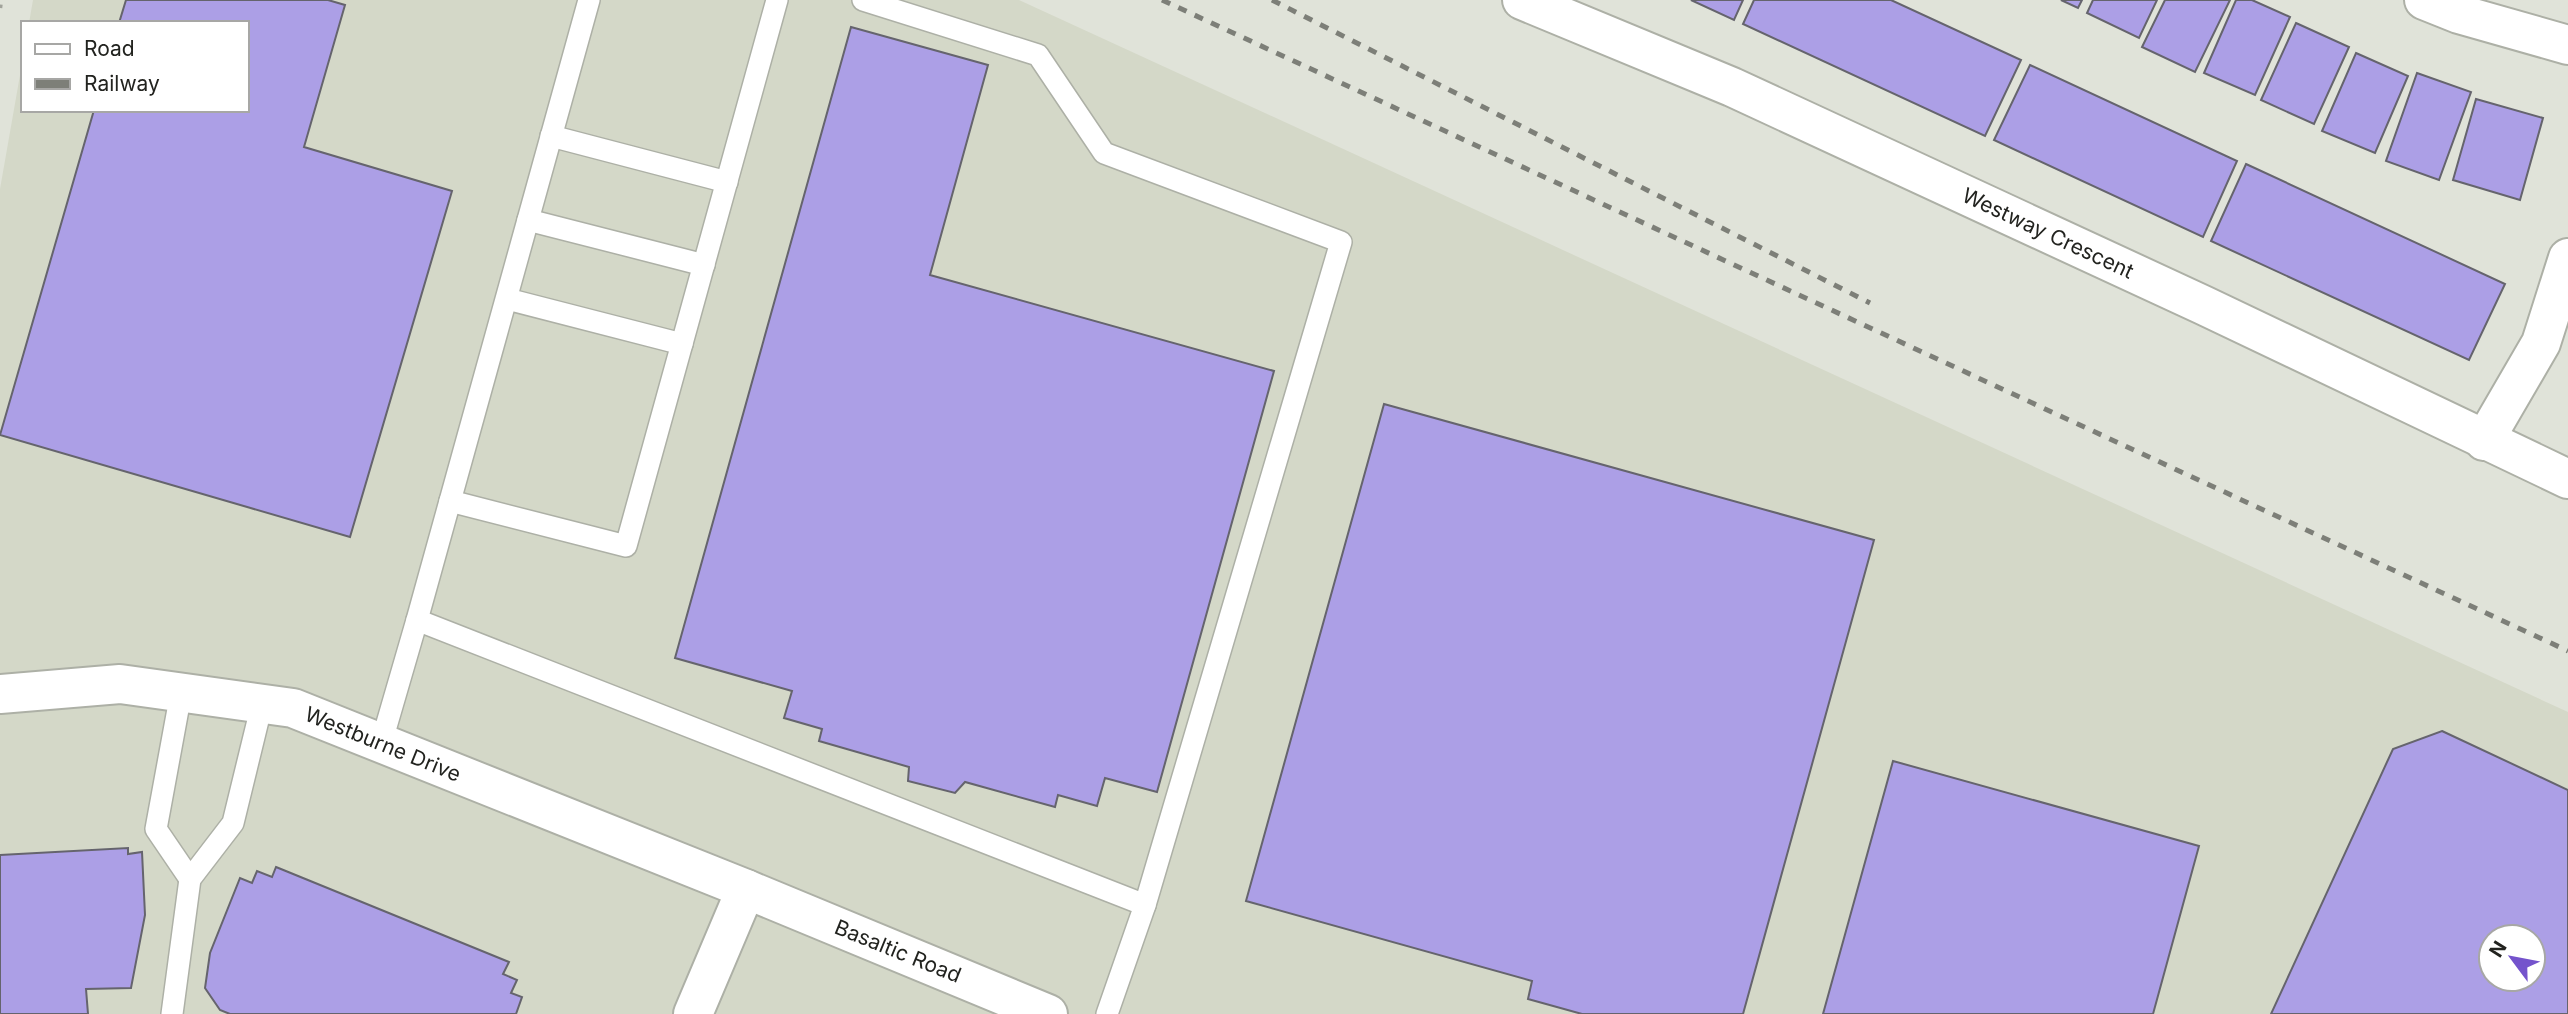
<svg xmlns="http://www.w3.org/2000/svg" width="2568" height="1014" viewBox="0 0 2568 1014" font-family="Inter,sans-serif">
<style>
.built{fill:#d4d8c8;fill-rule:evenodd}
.building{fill:#ac9fe6;stroke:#65646d;stroke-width:2;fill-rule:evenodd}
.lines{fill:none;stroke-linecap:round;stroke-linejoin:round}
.service-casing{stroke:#adb0a6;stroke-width:24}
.minor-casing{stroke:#adb0a6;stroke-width:42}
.path{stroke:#a1a39b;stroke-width:4.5;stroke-dasharray:3.5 5;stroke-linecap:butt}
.service{stroke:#fff;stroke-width:21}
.minor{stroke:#fff;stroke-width:38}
.rail{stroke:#7d7f78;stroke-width:5;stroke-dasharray:9 9;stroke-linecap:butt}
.labels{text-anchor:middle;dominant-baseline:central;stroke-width:5;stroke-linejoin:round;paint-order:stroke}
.street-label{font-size:21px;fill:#22231f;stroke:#fff}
</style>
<rect width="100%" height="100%" fill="#e0e3d9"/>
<!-- built -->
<path class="built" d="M33 0H1019L2568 712V1014H0V189L23 58V110H247V23H29ZM2491 937H2533V979H2491Z"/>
<!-- building -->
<g class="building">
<path d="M126 0H328L345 5 304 147 452 191 350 537 0 435 94 110H247V23H119Z"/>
<path d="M1691 0H1743L1734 20Z"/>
<path d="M1754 0H1891L2021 60 1985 136 1743 24Z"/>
<path d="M2061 0H2082L2078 8Z"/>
<path d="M2093 0H2157L2139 38 2087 13Z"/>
<path d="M2165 0H2230L2195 72 2142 47Z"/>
<path d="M2236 0H2252L2290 17 2255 95 2204 73Z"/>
<path d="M2296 23 2349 47 2314 124 2261 100Z"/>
<path d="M851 27 988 65 930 275 1274 371 1157 792 1105 778 1097 806 1058 795 1055 807 965 782 955 793 908 781 909 767 819 741 822 729 784 718 792 691 675 658Z"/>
<path d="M2356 53 2408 76 2375 153 2322 131Z"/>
<path d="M2030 65 2237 161 2203 237 1994 140Z"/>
<path d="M2417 73 2471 92 2439 180 2386 161Z"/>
<path d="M2476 99 2543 118 2520 200 2453 180Z"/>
<path d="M2246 164 2505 284 2469 360 2211 241Z"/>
<path d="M1384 404 1874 540 1743 1014H1582L1528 999 1532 981 1246 901Z"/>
<path d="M2442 731 2568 790V1014H2271L2393 749ZM2491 937H2533V979H2491Z"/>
<path d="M1893 761 2199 846 2153 1014H1823Z"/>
<path d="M128 848V854L142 852 145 915 131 988 86 989 88 1014H0V855Z"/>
<path d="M276 867 509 962 503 974 517 980 511 993 522 997 516 1014H230L220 1010 205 988 210 953 240 878 252 883 257 871 272 877Z"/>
</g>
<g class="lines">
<defs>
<g id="service">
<path d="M863 0 1038 55 1104 153 1341 242 1145 905"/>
<path d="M551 136 727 182"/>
<path d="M528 220 704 265"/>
<path d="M507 299 682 344"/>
<path d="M450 501 626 546 777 0"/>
<path d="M417 620 589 0"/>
<path d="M181 693 156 829 190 879"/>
<path d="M381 744 417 620 1145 905 1107 1014"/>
<path d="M172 1014 190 879 233 823 262 704"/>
</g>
<g id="minor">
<path d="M1522 0 1732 87 2203 305 2568 479"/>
<path d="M2424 0 2459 14 2568 45"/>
<path d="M2484 441 2541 343 2568 258"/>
<path d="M0 694 120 684 293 708 746 889 1048 1014"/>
<path d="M693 1014 746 889"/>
</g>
</defs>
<!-- service casing -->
<use href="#service" class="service-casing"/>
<!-- minor casing -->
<use href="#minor" class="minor-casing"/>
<!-- path -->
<path class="path" d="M0 8 1 0"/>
<!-- service -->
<use href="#service" class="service"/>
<!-- minor -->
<use href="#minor" class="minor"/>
<!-- rail -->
<g class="rail">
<path d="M1162 0 2568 651"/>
<path d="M1272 0 1870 303"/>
</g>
</g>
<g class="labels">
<!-- street labels -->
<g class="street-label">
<text transform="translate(2048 233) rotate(25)">Westway Crescent</text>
<text transform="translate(383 744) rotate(22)">Westburne Drive</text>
<text transform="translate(898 951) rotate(22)">Basaltic Road</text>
</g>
</g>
<!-- legend -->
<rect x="21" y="21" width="228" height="91" fill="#ffffff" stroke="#a7a7a5" stroke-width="2"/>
<rect x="35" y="44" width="35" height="10" fill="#ffffff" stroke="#a7a7a5" stroke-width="2"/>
<text x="84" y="56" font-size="21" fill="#22231f">Road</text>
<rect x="35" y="79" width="35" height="10" fill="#7d7f78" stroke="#a7a7a5" stroke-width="2"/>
<text x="84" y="91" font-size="21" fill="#22231f">Railway</text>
<!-- north arrow -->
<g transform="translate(2512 958) rotate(302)"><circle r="33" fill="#ffffff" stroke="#a7a7a5" stroke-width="2"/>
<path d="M0-5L12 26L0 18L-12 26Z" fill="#7453cc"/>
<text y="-10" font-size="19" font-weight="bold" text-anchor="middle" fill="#22231f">N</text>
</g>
</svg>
